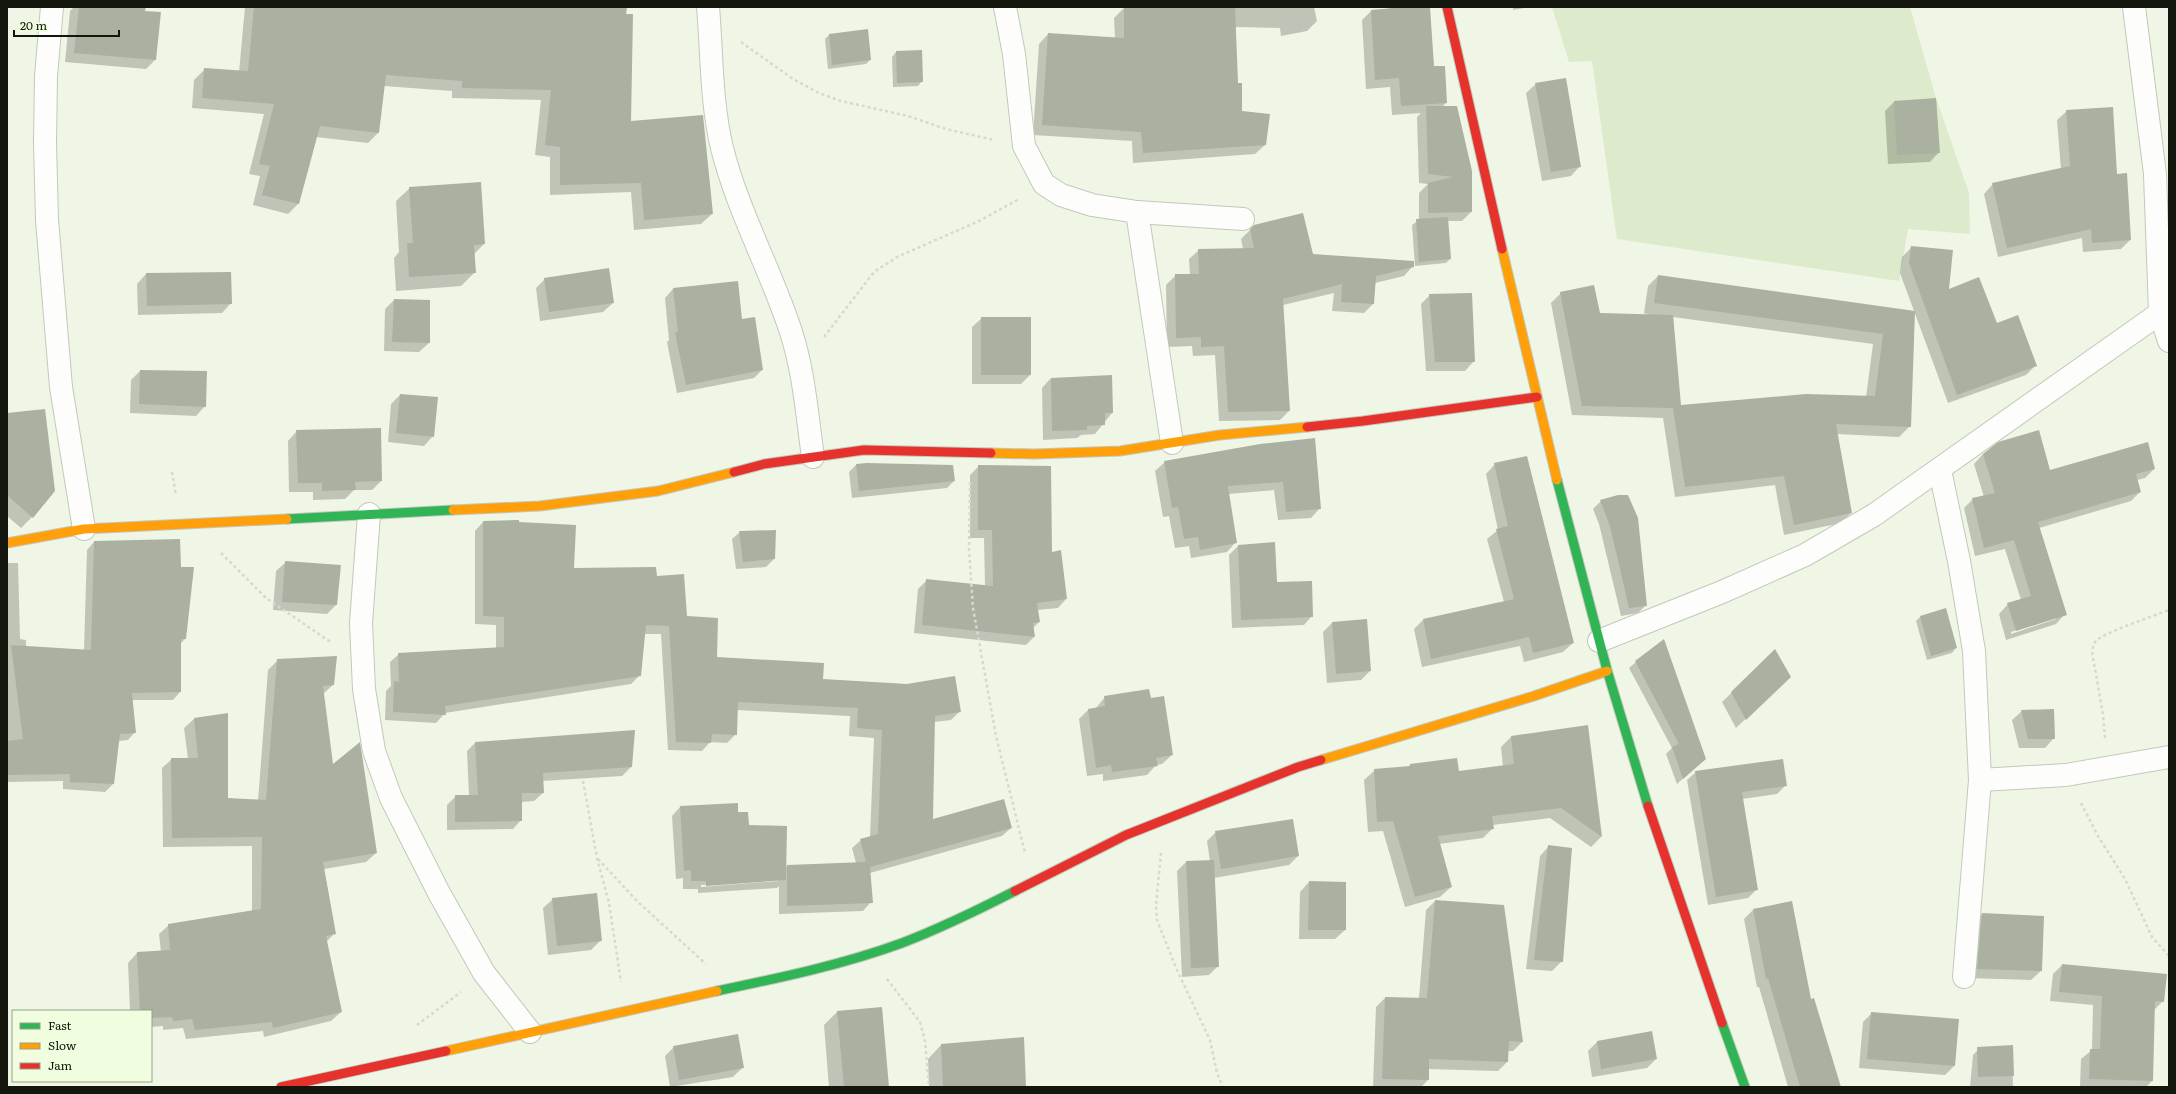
<svg xmlns="http://www.w3.org/2000/svg" width="2176" height="1094" viewBox="0 0 2176 1094" font-family="Literata,serif">
<style>
.green{fill:#ddeacb}
.shadow{fill:#0003;fill-rule:evenodd}
.building{fill:#aab1a1}
.lines{fill:none;stroke-linecap:round;stroke-linejoin:round}
.street-casing{stroke:#c3c8bb;stroke-width:24}
.fast-casing{stroke:#c3c8bb;stroke-width:11}
.slow-casing{stroke:#c3c8bb;stroke-width:11}
.jam-casing{stroke:#c3c8bb;stroke-width:11}
.path{stroke:#d6d8d3;stroke-width:2.5;stroke-dasharray:3 3;stroke-linecap:butt}
.street{stroke:#fdfefb;stroke-width:22}
.fast{stroke:#30b455;stroke-width:9}
.slow{stroke:#ff9f0a;stroke-width:9}
.jam{stroke:#e5322d;stroke-width:9}
</style>
<rect width="100%" height="100%" fill="#eff6e5"/>
<!-- green -->
<path class="green" d="M1552 7H1910L1936 98 1969 193 1970 234 1908 229 1899 281 1617 239 1592 61 1569 62Z"/>
<!-- shadow -->
<g class="shadow">
<path d="M74 7H145L144 12 155 60 146 69 65 62 70 11Z"/>
<path d="M245 7H626L630 122 712 214 701 224 634 230 631 192 550 195V157L535 155 541 100 452 98V91L384 86 378 133 368 143 316 137 298 204 288 214 253 205 260 176 249 174 264 114 192 108 194 80 205 69 239 72Z"/>
<path d="M1162 7H1314L1317 21 1307 31 1281 36 1280 28 1235 27 1237 84 1241 112 1265 145 1255 154 1133 163 1132 141 1033 135 1039 44 1048 34 1115 38 1114 18 1124 8Z"/>
<path d="M1390 7H1429L1433 67 1446 103 1442 107 1471 212 1462 221H1447L1450 259 1446 263 1415 266 1412 225 1419 220V193L1428 184 1419 183 1417 117 1421 113 1392 115 1390 87 1366 89 1362 20 1371 11 1387 10Z"/>
<path d="M1513 7H1530L1513 10Z"/>
<path d="M829 35 870 60 866 64 828 69 825 39Z"/>
<path d="M896 52 922 81 918 86 893 87 892 57Z"/>
<path d="M1536 84 1580 166 1571 176 1542 181 1526 93Z"/>
<path d="M1936 99 1939 152 1930 162 1888 164 1885 111 1894 102Z"/>
<path d="M2067 111 2116 175 2130 240 2121 249 2083 252 2082 238 1998 257 1984 194 1993 184 2061 170 2057 120Z"/>
<path d="M7 188H8L7 223Z"/>
<path d="M410 188 484 244 474 254 475 272 461 286 396 291 394 258 399 252 396 201Z"/>
<path d="M1254 226 1312 255 1413 266 1404 276 1375 283 1373 304 1364 313 1332 311 1334 293 1283 305 1289 411 1280 420 1219 421 1215 355 1193 356 1192 346 1167 347 1166 285 1176 275H1190L1189 259 1199 250 1243 249 1241 239Z"/>
<path d="M1911 248 1947 291 1996 324 2035 366 2026 375 1948 403 1900 273 1902 257Z"/>
<path d="M146 274 231 303 222 313 138 315 137 284Z"/>
<path d="M1658 276 1914 312 1910 426 1899 437 1836 434 1851 513 1841 523 1784 535 1775 485 1675 497 1663 418 1572 415 1551 303 1561 293 1599 314 1653 316 1644 313 1648 286ZM1673 317 1873 344 1866 397 1680 406Z"/>
<path d="M545 279 613 303 603 312 540 321 536 288Z"/>
<path d="M737 282 741 321 762 370 754 378 677 393 667 342 669 340 665 298 673 289Z"/>
<path d="M1430 295 1474 361 1465 371H1426L1421 304Z"/>
<path d="M394 300 429 343 419 352 384 351 385 309Z"/>
<path d="M982 318 1030 375 1021 384H972V327Z"/>
<path d="M140 371 205 406 196 416 130 413 131 380Z"/>
<path d="M1051 378 1112 413 1095 434 1081 435 1077 438 1043 440 1042 388Z"/>
<path d="M400 395 433 436 424 446 388 442 391 404Z"/>
<path d="M7 414 32 517 21 528 7 516Z"/>
<path d="M297 431 381 481 372 490H354L345 499 313 500V492H289L288 441Z"/>
<path d="M1260 445 1320 508 1311 518 1278 520 1274 490 1228 494 1236 542 1227 552 1191 558 1189 546 1175 548 1169 516 1163 517 1155 471 1165 462Z"/>
<path d="M1983 454 2049 471 2154 469 2145 478 2137 480 2140 492 2131 501 2039 528 2065 614 2056 624 2006 640 1999 614 2008 604 2021 600 2005 549 1975 556 1964 508 1973 499 1984 497 1974 464ZM2056 617V619L2011 634V632Z"/>
<path d="M1495 464 1573 643 1563 652 1524 662 1520 646 1422 667 1414 629 1423 620 1504 602 1487 539 1498 530 1486 474Z"/>
<path d="M856 465 954 481 947 488 852 498 849 472Z"/>
<path d="M979 466 1051 553 1066 599 1058 608 1037 610 1039 622 1033 628 1034 637 1026 645 914 633 918 589 927 580 985 586 984 538H970V475Z"/>
<path d="M1601 501 1646 605 1638 613 1621 616 1599 524 1593 509Z"/>
<path d="M483 522 518 523 573 569 656 577 716 658 960 711 951 720 934 722 932 820 1011 828 1002 836 870 873 871 902 863 911 779 914V886L777 888 698 893V889H683V878L676 879 672 816 680 807 737 813 785 868 787 866 856 863 852 848 861 840 870 837 874 738 849 736 850 716 736 710V734L727 743 710 742 702 751 668 750 661 634H644L640 675 631 684 445 713 436 723 385 720 386 691 391 686 390 662 399 654 496 649V625L475 624V531ZM778 879V881L701 887V885Z"/>
<path d="M740 532 774 559 766 567 736 569 732 539Z"/>
<path d="M94 542 180 568 185 639 180 644V692L173 700H132L135 732 128 740 118 741 113 784 105 792 63 789V781L7 782V563H18L20 639 26 640V647L84 650 87 550Z"/>
<path d="M1238 546 1312 616 1304 625 1232 628 1229 555Z"/>
<path d="M286 562 339 566 336 605 327 614 273 610 276 571Z"/>
<path d="M1945 609 1956 648 1952 653 1927 660 1916 621 1920 617Z"/>
<path d="M1332 623 1370 671 1361 680 1327 683 1323 632Z"/>
<path d="M1775 651 1780 686 1736 728 1722 702Z"/>
<path d="M278 660 333 685 323 694 332 765 376 853 366 862 324 869 335 933 326 942 341 1012 331 1021 264 1037 263 1031 186 1039 183 1028 163 1030V1026L151 1027V1011H130L128 963 137 953 161 952 159 934 169 925 252 911V846L163 847 162 768 172 759H188L184 728 194 719 227 714V799L258 801 268 670Z"/>
<path d="M1636 662 1698 765 1677 784 1666 754 1672 748 1629 668Z"/>
<path d="M1105 697 1150 699 1172 755 1162 764 1156 765 1147 775 1103 781V774L1087 776 1079 719 1088 710 1096 708Z"/>
<path d="M2022 711 2054 738 2045 748H2019L2012 720Z"/>
<path d="M1587 726 1601 837 1591 847 1550 818 1492 825 1493 828 1483 838 1439 844 1451 887 1440 897 1405 907 1383 831 1368 832 1364 780 1375 770 1408 767 1410 765 1458 772 1503 767 1501 747 1511 737Z"/>
<path d="M476 742 631 767 622 776 542 781 543 793 534 801 521 802V820L513 829 447 830V805L456 796H469L467 751Z"/>
<path d="M1696 772 1786 785 1777 794 1742 799 1756 890 1748 898 1708 905 1687 780Z"/>
<path d="M1216 832 1298 856 1289 865 1214 878 1218 966 1209 975 1182 977 1177 871 1186 862 1210 861 1207 841Z"/>
<path d="M1549 846 1562 961 1552 971 1526 969 1540 856Z"/>
<path d="M1309 882 1345 883V930L1335 939H1299L1300 892Z"/>
<path d="M553 899 601 940 591 950 548 955 543 908Z"/>
<path d="M1435 901 1522 1042 1513 1051H1508L1507 1062 1498 1071 1428 1069V1080L1421 1087H1373L1376 1007 1385 998H1419L1426 910Z"/>
<path d="M1753 910 1810 1001 1840 1087H1788L1759 987H1757L1744 919Z"/>
<path d="M1982 914 2041 971 2031 980 1968 978 1973 924Z"/>
<path d="M2062 965 2163 1001 2154 1010 2152 1081 2146 1087H2080L2081 1059 2092 1050 2093 1005 2050 1001 2053 974Z"/>
<path d="M837 1012 888 1087H829L824 1025Z"/>
<path d="M1872 1013 1954 1066 1945 1075 1859 1068 1863 1022Z"/>
<path d="M1597 1042 1656 1059 1647 1068 1592 1077 1588 1051Z"/>
<path d="M941 1045 1025 1087H929L928 1059Z"/>
<path d="M2012 1046 2013 1087H1970L1973 1055 1980 1048Z"/>
<path d="M674 1047 743 1067 733 1077 670 1087 665 1056Z"/>
</g>
<!-- building -->
<g class="building">
<path d="M79 7H146L145 11 161 12 156 60 74 53Z"/>
<path d="M254 7H627L626 14H633L631 121 703 115 713 214 644 220 641 183 560 185V147L545 145 551 90 462 88V81L386 75 379 133 320 126 299 204 262 195 270 166 259 164 274 104 202 98 204 68 248 71Z"/>
<path d="M1124 7H1235L1238 83H1242V111L1270 114 1266 145 1143 153 1141 132 1042 125 1048 33 1124 38Z"/>
<path d="M1393 7H1430L1434 66H1445L1447 103 1401 106 1399 78 1375 80 1371 10 1394 8Z"/>
<path d="M868 29 871 60 832 65 829 34Z"/>
<path d="M922 50 923 82 897 83 896 51Z"/>
<path d="M1566 78 1581 167 1551 172 1535 83Z"/>
<path d="M1936 98 1940 153 1897 155 1894 101Z"/>
<path d="M1426 106H1457L1472 171V212L1428 213V183L1453 177 1428 174Z"/>
<path d="M2113 107 2117 174 2127 173 2131 240 2092 243 2091 229 2007 248 1992 183 2070 166 2066 110Z"/>
<path d="M481 182 485 244 474 245 476 273 409 277 407 243H413L409 187Z"/>
<path d="M1303 213 1313 254 1414 261V267L1376 276 1374 304 1341 302 1342 284 1283 299 1290 411 1228 412 1224 346 1201 347V337L1176 338 1175 274H1199L1198 249 1254 248 1250 229 1254 225Z"/>
<path d="M1448 217 1451 259 1419 262 1416 219Z"/>
<path d="M1911 246 1953 250 1949 289 1979 277 1997 323 2018 315 2037 366 1957 395 1909 263Z"/>
<path d="M609 268 614 303 549 312 544 278Z"/>
<path d="M231 272 232 304 147 306 146 273Z"/>
<path d="M1658 275 1915 311 1911 427 1836 424 1852 513 1794 525 1784 476 1685 487 1673 408 1582 406 1560 292 1594 285 1600 313 1673 315 1681 405 1806 394 1875 396 1883 334 1654 303Z"/>
<path d="M738 281 742 319 755 317 763 370 686 385 675 333 678 332 673 288Z"/>
<path d="M1472 293 1475 362H1435L1429 294Z"/>
<path d="M394 299 430 300V343L392 342Z"/>
<rect x="981" y="317" width="50" height="58"/>
<path d="M140 370 207 371 206 407 139 404Z"/>
<path d="M1112 375 1113 413H1105V425L1087 426V430L1052 431 1051 378Z"/>
<path d="M400 394 438 397 434 437 396 433Z"/>
<path d="M45 409 55 491 33 518 7 495V413Z"/>
<path d="M381 428 382 481 355 482 356 490 322 491V483H298L296 430Z"/>
<path d="M2039 430 2050 470 2148 442 2155 469 2136 474 2141 492 2038 522 2067 615 2016 631 2007 603 2031 596 2014 540 1984 548 1972 498 1995 493 1983 454 1998 442Z"/>
<path d="M1315 438 1321 509 1286 512 1283 482 1228 486 1237 543 1200 550 1198 537 1184 539 1178 507 1172 508 1164 461 1260 444Z"/>
<path d="M1527 456 1574 643 1533 653 1529 637 1431 659 1423 619 1514 599 1496 529 1508 526 1494 463Z"/>
<path d="M867 463 953 465 955 481 859 491 856 464Z"/>
<path d="M978 465 1051 466 1052 552 1061 550 1067 599 1037 603 1040 622 1033 623 1035 637 922 625 926 579 993 586 992 530H978Z"/>
<path d="M1618 495H1628L1638 518 1647 606 1629 608 1610 526 1600 500Z"/>
<path d="M519 520V522L576 525 574 568 656 567 657 576 684 574 687 616 718 618 717 657 824 663 823 679 907 684 955 676 961 712 935 716 933 819 1004 799 1012 828 870 867 873 903 787 906V865L866 862 860 839 878 834 882 730 857 728 858 708 738 702 737 735 712 734 711 743 676 742 669 626 646 625 641 676 445 706 446 715 393 712 394 681 399 682 398 653 504 647V617L483 616V521Z"/>
<path d="M776 530 775 559 743 562 739 531Z"/>
<path d="M180 539 181 567H194L186 639H181V692L132 693 136 733 120 734 114 784 70 782V774L7 775V741L23 739 11 645 91 650 94 541Z"/>
<path d="M1275 542 1277 582 1312 581 1313 617 1241 620 1238 545Z"/>
<path d="M285 561 341 565 337 605 282 602Z"/>
<path d="M1946 608 1957 648 1931 656 1920 616Z"/>
<path d="M1367 619 1371 671 1336 674 1332 622Z"/>
<path d="M1664 639 1706 759 1683 779 1672 747 1679 744 1635 661Z"/>
<path d="M1775 649 1791 677 1746 720 1731 692Z"/>
<path d="M337 656 334 685 323 686 333 764 360 742 377 853 323 862 336 934 326 936 342 1012 273 1028 272 1022 195 1030 192 1019 173 1021 172 1017 151 1018V1011H140L137 952 170 950 168 924 261 909 262 837 172 838 171 758H198L194 718 228 713V798L266 800 277 659Z"/>
<path d="M1149 689 1151 698 1164 696 1173 755 1156 758 1158 766 1112 772 1111 765 1096 768 1088 709 1105 706 1104 696Z"/>
<path d="M2054 709 2055 739H2028L2021 710Z"/>
<path d="M1588 725 1602 837 1561 808 1492 816 1494 829 1438 836 1452 887 1415 897 1393 821 1377 822 1374 769 1410 766V764L1457 758 1459 771 1514 764 1511 736Z"/>
<path d="M635 730 632 767 543 773 544 793H522V821L455 822V795H478L475 742Z"/>
<path d="M1783 759 1787 786 1742 792 1758 890 1716 897 1695 771Z"/>
<path d="M738 803V812H748L749 825 787 826 786 880 706 886V881H691V870L684 871 680 806Z"/>
<path d="M1293 819 1299 856 1221 869 1215 831Z"/>
<path d="M1548 845 1572 848 1563 962 1534 960Z"/>
<path d="M1214 860 1219 967 1191 968 1186 861Z"/>
<path d="M1309 881 1346 882V930H1308Z"/>
<path d="M597 893 602 941 557 946 552 898Z"/>
<path d="M1435 900 1504 905 1523 1042 1509 1041 1508 1062 1429 1059V1080L1382 1079 1385 997 1427 998Z"/>
<path d="M1792 901 1811 999 1814 998 1841 1087H1800L1768 978 1766 979 1753 909Z"/>
<path d="M1982 913 2044 916 2042 971 1977 969Z"/>
<path d="M2062 964 2167 974 2164 1002 2155 1001 2153 1081 2089 1079 2090 1049H2100L2102 996 2059 992Z"/>
<path d="M882 1007 889 1087H844L837 1011Z"/>
<path d="M1871 1012 1959 1019 1955 1066 1867 1059Z"/>
<path d="M1652 1031 1657 1059 1601 1069 1597 1041Z"/>
<path d="M738 1034 744 1068 679 1080 673 1046Z"/>
<path d="M1024 1037 1026 1087H943L941 1044Z"/>
<path d="M2013 1045 2014 1076 1978 1077 1977 1047Z"/>
</g>
<g class="lines">
<defs>
<g id="street">
<path d="M52 7 46 76 45 143 47 220 61 387 84 529"/>
<path d="M708 7C712 53 711 103 722 148 738 212 771 270 791 332 804 372 807 415 813 457"/>
<path d="M1005 7 1014 54 1024 146 1044 184 1061 195 1092 205 1137 212 1243 219"/>
<path d="M2134 7 2155 174 2160 313 2169 341"/>
<path d="M1137 212 1172 443"/>
<path d="M1940 470 1959 561 1974 651 1980 780 1964 977"/>
<path d="M369 514 361 623 364 689 374 751 391 798 439 893 484 973 530 1032"/>
<path d="M1599 641 1722 592 1805 555 1874 515 2160 313 2169 304"/>
<path d="M1980 780 2066 775 2169 757"/>
</g>
<g id="fast">
<path d="M1557 480 1607 670 1648 806"/>
<path d="M287 519 453 510"/>
<path d="M717 991C779 978 842 965 902 943 941 928 978 910 1015 891"/>
<path d="M1722 1023 1745 1087"/>
</g>
<g id="slow">
<path d="M1502 249 1557 480"/>
<path d="M991 453 1034 454 1120 451 1220 435 1307 427"/>
<path d="M453 510 540 506 658 491 734 472"/>
<path d="M7 543 84 529 287 519"/>
<path d="M1321 760 1534 696 1607 671"/>
<path d="M446 1051 717 991"/>
</g>
<g id="jam">
<path d="M1447 7 1502 249"/>
<path d="M1307 427 1363 421 1537 397"/>
<path d="M734 472 764 464 864 450 991 453"/>
<path d="M1648 806 1722 1023"/>
<path d="M1015 891 1126 835 1298 767 1321 760"/>
<path d="M281 1087 446 1051"/>
</g>
</defs>
<!-- street casing -->
<use href="#street" class="street-casing"/>
<!-- fast casing -->
<use href="#fast" class="fast-casing"/>
<!-- slow casing -->
<use href="#slow" class="slow-casing"/>
<!-- jam casing -->
<use href="#jam" class="jam-casing"/>
<!-- path -->
<g class="path">
<path d="M741 42 793 79 819 93 841 101 908 116 946 129 994 140"/>
<path d="M824 337 874 272 897 257 979 221 1019 199"/>
<path d="M172 472 176 495"/>
<path d="M970 482 969 549 973 608 996 736 1025 853"/>
<path d="M221 553 266 598 332 643"/>
<path d="M2105 738 2103 714 2092 652C2093 648 2093 644 2096 641 2105 632 2154 616 2169 610"/>
<path d="M583 781 597 858 609 903 621 982"/>
<path d="M2081 803 2098 836 2125 879 2152 937 2169 956"/>
<path d="M1161 853 1156 905 1157 920 1176 968 1210 1040 1217 1073 1223 1087"/>
<path d="M598 859 638 902 706 964"/>
<path d="M887 979 920 1022 925 1041 929 1087"/>
<path d="M417 1025 461 992"/>
</g>
<!-- street -->
<use href="#street" class="street"/>
<!-- fast -->
<use href="#fast" class="fast"/>
<!-- slow -->
<use href="#slow" class="slow"/>
<!-- jam -->
<use href="#jam" class="jam"/>
</g>
<!-- border -->
<rect width="2176" height="1094" fill="none" stroke="#12160c" stroke-width="16"/>
<!-- legend -->
<rect x="12" y="1010" width="140" height="72" fill="#f0fdde" stroke="#97a18a"/>
<rect x="20" y="1023" width="20" height="6" fill="#30b455" stroke="#97a18a"/>
<text x="48" y="1030" font-size="12" fill="#12160c">Fast</text>
<rect x="20" y="1043" width="20" height="6" fill="#ff9f0a" stroke="#97a18a"/>
<text x="48" y="1050" font-size="12" fill="#12160c">Slow</text>
<rect x="20" y="1063" width="20" height="6" fill="#e5322d" stroke="#97a18a"/>
<text x="48" y="1070" font-size="12" fill="#12160c">Jam</text>
<!-- scale -->
<path d="M14 30v6h105v-6" fill="none" stroke="#12160c" stroke-width="2"/>
<text x="20" y="30" font-size="12" fill="#12160c" stroke="#f0fdde" stroke-width="3" paint-order="stroke">20 m</text>
</svg>
